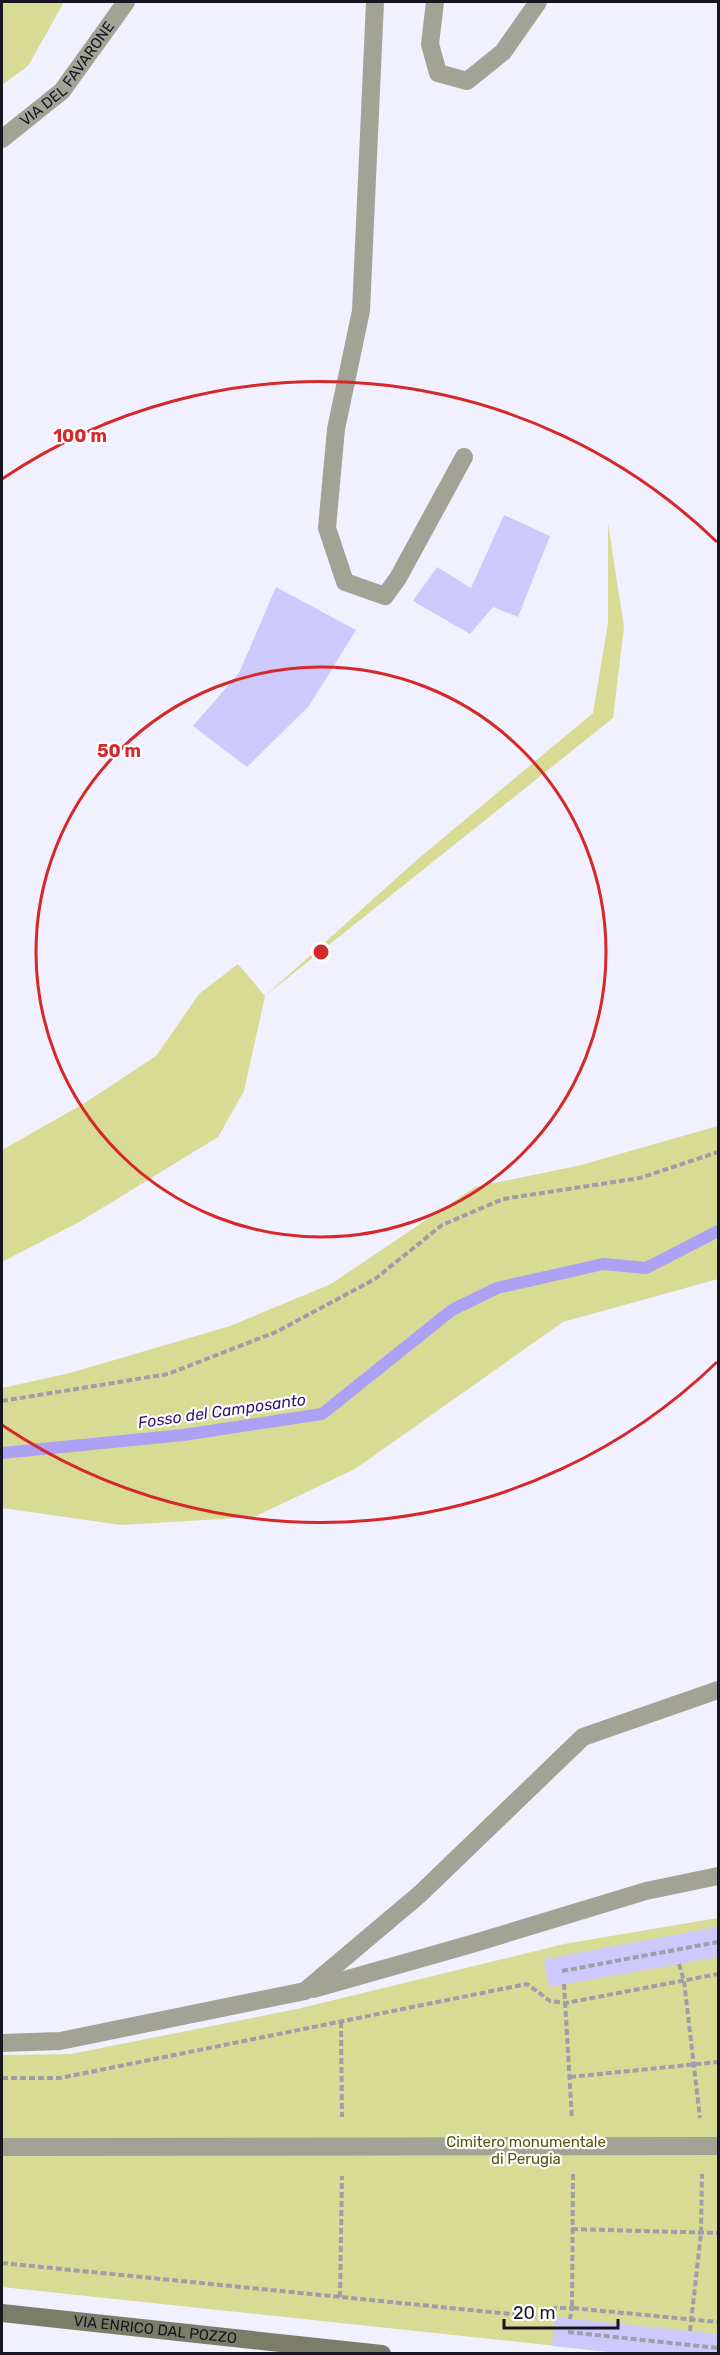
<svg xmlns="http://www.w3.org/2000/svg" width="720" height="2355" viewBox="0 0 720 2355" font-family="Rubik,sans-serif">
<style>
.green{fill:#d8db94}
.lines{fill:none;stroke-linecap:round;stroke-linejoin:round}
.stream{stroke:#ada1f6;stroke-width:12}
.building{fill:#cec9fd}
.path{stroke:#9e9daa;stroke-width:4;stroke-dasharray:6 3;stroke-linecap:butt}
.lane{stroke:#a2a395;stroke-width:18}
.street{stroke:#a2a395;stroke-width:18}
.secondary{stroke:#7c7d69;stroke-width:18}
.ring{fill:none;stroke:#d62828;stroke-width:3}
.labels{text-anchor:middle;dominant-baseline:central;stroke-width:4.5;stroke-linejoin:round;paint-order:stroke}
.street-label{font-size:15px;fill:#161520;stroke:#fff}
.park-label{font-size:15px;fill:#535509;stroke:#fff}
.water-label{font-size:16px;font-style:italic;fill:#351577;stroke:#fff}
.centre{fill:#d62828;stroke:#fff;stroke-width:3}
.ring-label{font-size:18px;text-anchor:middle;font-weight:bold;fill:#d62828;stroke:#fff;stroke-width:4.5;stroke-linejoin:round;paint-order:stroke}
</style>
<rect width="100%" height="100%" fill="#f1f0fe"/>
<!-- green -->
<g class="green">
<path d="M2 2H64L28 66 2 85Z"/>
<path d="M608 523 624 627 613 718 265 996 244 1091 218 1137 81 1221 2 1262V1150L83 1104 156 1056 199 994 238 964 265 996 419 858 593 713 608 623Z"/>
<path d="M718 1126V1279L563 1322 355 1469 254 1517 121 1525 2 1508V1388L70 1373 230 1326 331 1284 475 1187 581 1165Z"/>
<path d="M718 1918V2353H622L2 2287V2055L71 2054 297 2009 564 1944Z"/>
</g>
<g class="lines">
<!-- stream -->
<path class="stream" d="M2 1453 183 1435 322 1414 452 1310 497 1288 603 1264 646 1268 718 1231"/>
</g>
<!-- building -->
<g class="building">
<path d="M504 515 550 536 518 617 493 607 470 634 413 601 437 567 471 588Z"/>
<path d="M276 587 356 630 309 706 247 767 193 726 239 673Z"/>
<path d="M718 1927V1957L549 1987 544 1959Z"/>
<path d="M555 2317 718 2334V2354H627L552 2346Z"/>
</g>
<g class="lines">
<!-- path -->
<g class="path">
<path d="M2 1401 168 1374 276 1332 375 1279 442 1225 503 1199 640 1178 718 1152"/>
<path d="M679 1964 684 1981 700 2118"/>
<path d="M562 1971 718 1942"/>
<path d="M564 1984 572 2119"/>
<path d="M341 2022 342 2117"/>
<path d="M570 2077 718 2062"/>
<path d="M2 2078H60L527 1984 550 2001 566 2003 718 1974"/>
<path d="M573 2174 572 2308 718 2322"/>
<path d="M572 2229 718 2233"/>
<path d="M2 2263 550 2318 555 2308H572L570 2319"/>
<path d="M340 2297 342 2176"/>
<path d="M690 2331 701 2233 702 2174"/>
<path d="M568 2332 718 2348"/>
</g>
<!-- lane -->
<g class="lane">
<path d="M313 1989 475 1943 646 1891 718 1876"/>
<path d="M2 2043 60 2041 305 1991 420 1894 583 1737 718 1690"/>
<path d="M2 2147 718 2146"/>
</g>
<!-- street -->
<g class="street">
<path d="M375 2 361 311 336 429 327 528 345 582 385 596 398 578 464 457"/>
<path d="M435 2 430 44 438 73 467 81 503 52 538 2"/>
<path id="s1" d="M2 139 62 91 126 2"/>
</g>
<!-- secondary -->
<path class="secondary" id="s2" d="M2 2313 382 2354"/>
</g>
<!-- distance rings -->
<g class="ring">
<circle cx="321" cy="952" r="285"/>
<path d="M717 1362A570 570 0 0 1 2 1425M2 479A570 570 0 0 1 717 542"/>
</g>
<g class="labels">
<!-- street labels -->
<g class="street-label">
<text stroke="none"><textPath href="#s1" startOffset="93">VIA DEL FAVARONE</textPath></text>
<text stroke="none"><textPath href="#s2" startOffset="154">VIA ENRICO DAL POZZO</textPath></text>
</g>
<!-- park labels -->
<g class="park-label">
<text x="526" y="2142">Cimitero monumentale<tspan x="526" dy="17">di Perugia</tspan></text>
</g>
<!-- water labels -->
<g class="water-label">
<text transform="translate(222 1411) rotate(-8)">Fosso del Camposanto</text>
</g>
</g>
<circle cx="321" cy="952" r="9" class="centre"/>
<g class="ring-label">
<text x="80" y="442">100 m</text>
<text x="119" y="757">50 m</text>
</g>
<!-- border -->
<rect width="720" height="2355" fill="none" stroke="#161520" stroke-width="6"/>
<!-- scale -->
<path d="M504 2319v9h114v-9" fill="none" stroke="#161520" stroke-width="3"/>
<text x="513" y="2319" font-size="18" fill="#161520" stroke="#ffffff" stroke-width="4.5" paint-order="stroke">20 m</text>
</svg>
